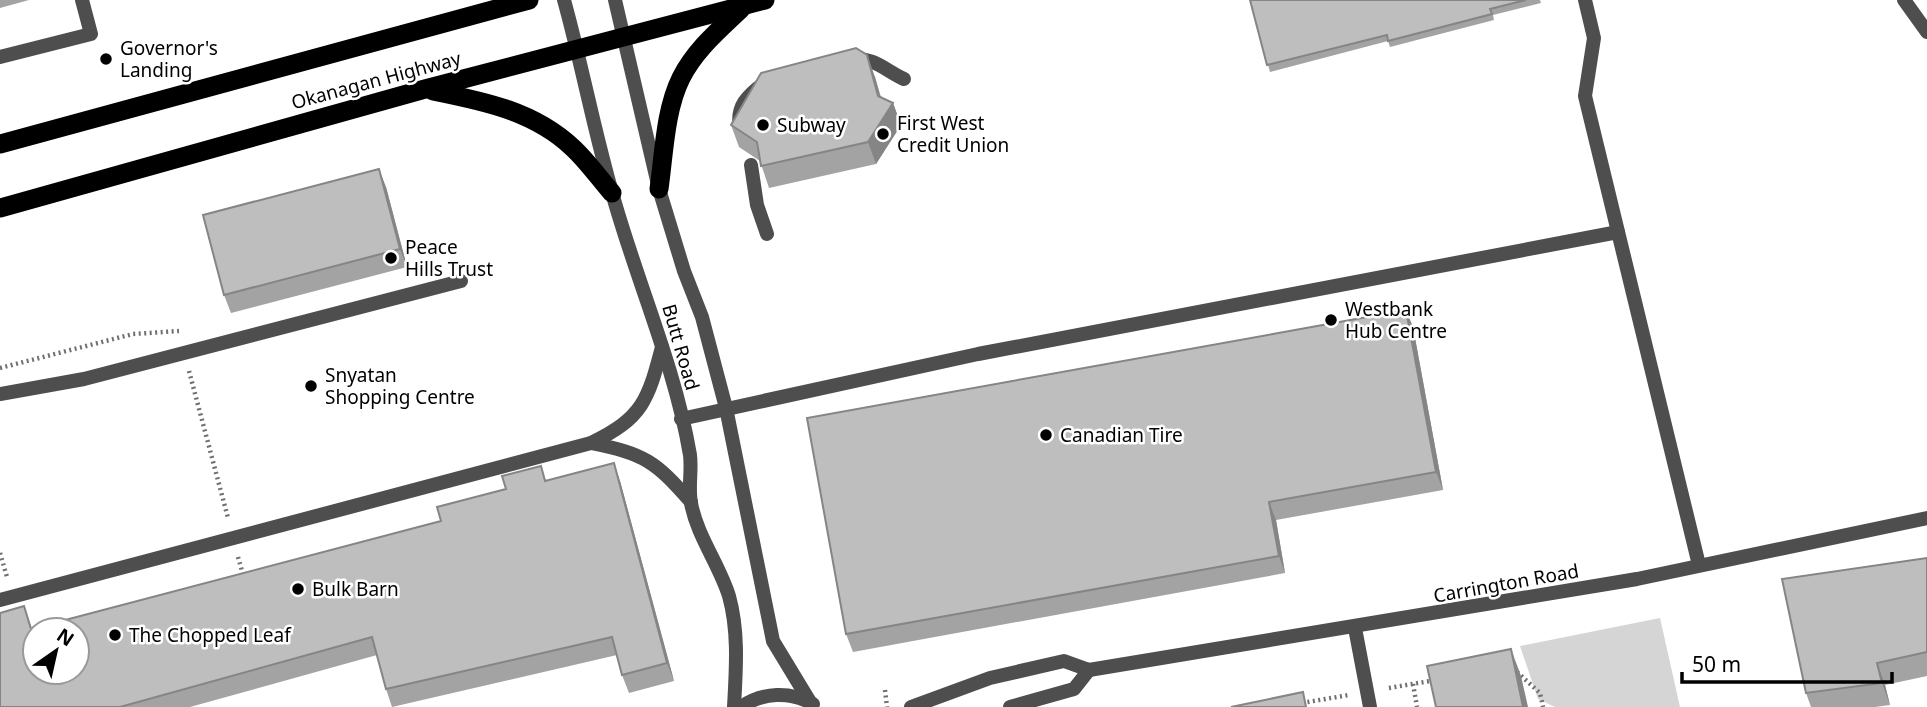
<svg xmlns="http://www.w3.org/2000/svg" width="1927" height="707" viewBox="0 0 1927 707" font-family="'Noto Sans',sans-serif">
<style>
.green{fill:#d5d5d5}
.lines{fill:none;stroke-linecap:round;stroke-linejoin:round}
.path{stroke:#707070;stroke-width:4.5;stroke-dasharray:2 3.5;stroke-linecap:butt}
.service{stroke:#4e4e4e;stroke-width:14}
.tertiary{stroke:#4e4e4e;stroke-width:14}
.trunk{stroke:#000;stroke-width:19}
.wall{fill:#a3a3a3}
.shaded-wall{fill:#858585}
.building{fill:#bebebe;stroke:#858585;stroke-width:2;fill-rule:evenodd}
.poi-dot{fill:#000;stroke:#fff;stroke-width:2.5}
.labels{text-anchor:middle;dominant-baseline:central;stroke-width:5;stroke-linejoin:round;paint-order:stroke}
.poi-label{font-size:19px;fill:#000;stroke:#fff;text-anchor:start}
.street-label{font-size:19px;fill:#000;stroke:#fff}
</style>
<rect width="100%" height="100%" fill="#fff"/>
<!-- green -->
<path class="green" d="M1660 618 1680 707H1555L1538 699 1520 646Z"/>
<g class="lines">
<!-- path -->
<g class="path">
<path d="M0 368 133 334 179 331"/>
<path d="M189 371 228 518"/>
<path d="M0 553 7 577"/>
<path d="M238 557 244 578"/>
<path d="M1517 672 1540 693 1543 707"/>
<path d="M1413 684 1417 707"/>
<path d="M1389 688 1436 680"/>
<path d="M885 690 887 707"/>
<path d="M1302 703 1349 695"/>
</g>
<!-- service -->
<g class="service">
<path d="M1585 0 1594 38 1585 96 1699 565"/>
<path d="M1904 0 1927 32"/>
<path d="M0 57 91 34 82 0"/>
<path d="M852 60C873 56 886 71 904 79"/>
<path d="M740 127C736 106 748 95 764 83"/>
<path d="M751 165 757 205 767 234"/>
<path d="M0 394 84 379 461 281"/>
<path d="M681 419 978 354 1618 232"/>
<path d="M591 443C645 454 655 461 691 502"/>
<path d="M0 600 591 443C643 418 648 400 662 347"/>
<path d="M1355 628 1370 707"/>
</g>
<!-- tertiary -->
<g class="tertiary">
<path d="M564 0C582 65 594 131 613 196 637 282 675 366 690 455 692 471 688 487 691 503 697 536 719 564 729 596 739 632 736 670 734 707"/>
<path d="M615 0 659 189 684 271 702 317 726 408 773 641 810 702"/>
<path d="M741 707C763 692 790 691 813 704"/>
<path d="M911 707 990 678 1064 661 1089 670 1637 579 1927 518"/>
<path d="M1010 707 1074 689 1089 670"/>
</g>
<!-- trunk -->
<g class="trunk">
<path d="M433 91C483 101 534 111 573 148 587 161 599 178 612 193"/>
<path d="M0 144 529 0"/>
<path d="M659 189C664 154 665 110 681 78 695 50 719 30 741 9"/>
<path d="M0 208 425 89 765 0"/>
</g>
</g>
<!-- wall -->
<g class="wall">
<path d="M0 0H29L0 8Z"/>
<path d="M1250 0H1540L1541 3 1493 15 1494 20 1390 47 1388 41 1270 72Z"/>
<path d="M875 77 881 97 893 103 901 125 876 164 769 188 760 161 739 147 731 125Z"/>
<path d="M386 187 407 267 231 313 224 295Z"/>
<path d="M1413 327 1443 490 1276 520 1285 573 853 652 846 634Z"/>
<path d="M541 466 546 481H620L674 681 629 693 622 675 617 655 392 707 386 689 377 655 190 707H0L24 606 32 629 441 521 506 489Z"/>
<path d="M1927 558V676L1885 685 1890 705 1875 707H1811L1806 693Z"/>
</g>
<!-- shaded-wall -->
<g class="shaded-wall">
<path d="M867 55 875 77 885 115 893 103 901 125 876 164 868 142 878 96Z"/>
<path d="M379 169 386 187 407 267 400 249Z"/>
<path d="M1406 310 1413 327 1443 490 1436 472Z"/>
<path d="M614 463 620 481 674 681 667 663Z"/>
<path d="M1269 502 1276 520 1285 573 1279 556Z"/>
<path d="M1511 649 1521 676 1528 707H1523Z"/>
<path d="M1877 663 1885 685 1890 705 1882 683Z"/>
</g>
<!-- building -->
<g class="building">
<path d="M1250 0H1526L1490 9 1492 14 1388 41 1387 35 1267 65Z"/>
<path d="M856 48 867 55 878 96 893 103 868 142 761 166 757 142 731 125 761 73Z"/>
<path d="M379 169 400 249 224 295 203 215Z"/>
<path d="M1406 310 1436 472 1269 502 1279 556 846 634 807 418Z"/>
<path d="M614 463 667 663 622 675 612 637 386 689 372 637 120 707H0V613L24 606 31 629 441 521 437 507 506 489 502 476 541 466 545 481ZM35 630H77V672H35Z"/>
<path d="M1927 558V652L1877 663 1882 683 1806 693 1782 579Z"/>
<path d="M1511 649 1523 707H1436L1427 666Z"/>
<path d="M1303 692 1306 707H1231Z"/>
</g>
<!-- markers -->
<g class="poi-dot">
<circle cx="106" cy="59" r="7"/>
<circle cx="763" cy="125" r="7"/>
<circle cx="883" cy="134" r="7"/>
<circle cx="391" cy="258" r="7"/>
<circle cx="1331" cy="320" r="7"/>
<circle cx="311" cy="386" r="7"/>
<circle cx="1046" cy="435" r="7"/>
<circle cx="298" cy="589" r="7"/>
<circle cx="115" cy="635" r="7"/>
</g>
<g class="labels">
<!-- poi labels -->
<g class="poi-label">
<text x="120" y="48">Governor's<tspan x="120" dy="22">Landing</tspan></text>
<text x="897" y="123">First West<tspan x="897" dy="22">Credit Union</tspan></text>
<text x="777" y="125">Subway</text>
<text x="405" y="247">Peace<tspan x="405" dy="22">Hills Trust</tspan></text>
<text x="1345" y="309">Westbank<tspan x="1345" dy="22">Hub Centre</tspan></text>
<text x="325" y="375">Snyatan<tspan x="325" dy="22">Shopping Centre</tspan></text>
<text x="1060" y="435">Canadian Tire</text>
<text x="312" y="589">Bulk Barn</text>
<text x="129" y="635">The Chopped Leaf</text>
</g>
<!-- street labels -->
<g class="street-label">
<text transform="translate(376 80) rotate(-15)">Okanagan Highway</text>
<text transform="translate(681 347) rotate(74)">Butt Road</text>
<text transform="translate(1506 583) rotate(-10)">Carrington Road</text>
</g>
</g>
<!-- north arrow -->
<g transform="translate(56 651) rotate(34)"><circle r="33" fill="#ffffff" stroke="#999999" stroke-width="2"/>
<path d="M0-5L12 26L0 18L-12 26Z" fill="#000000"/>
<text y="-10" font-size="19" font-weight="bold" text-anchor="middle" fill="#000000">N</text>
</g>
<!-- scale -->
<path d="M1682 672v10h210v-10" fill="none" stroke="#000000" stroke-width="3.5"/>
<text x="1692" y="672" font-size="21" fill="#000000" stroke="#ffffff" stroke-width="5" paint-order="stroke">50 m</text>
</svg>
